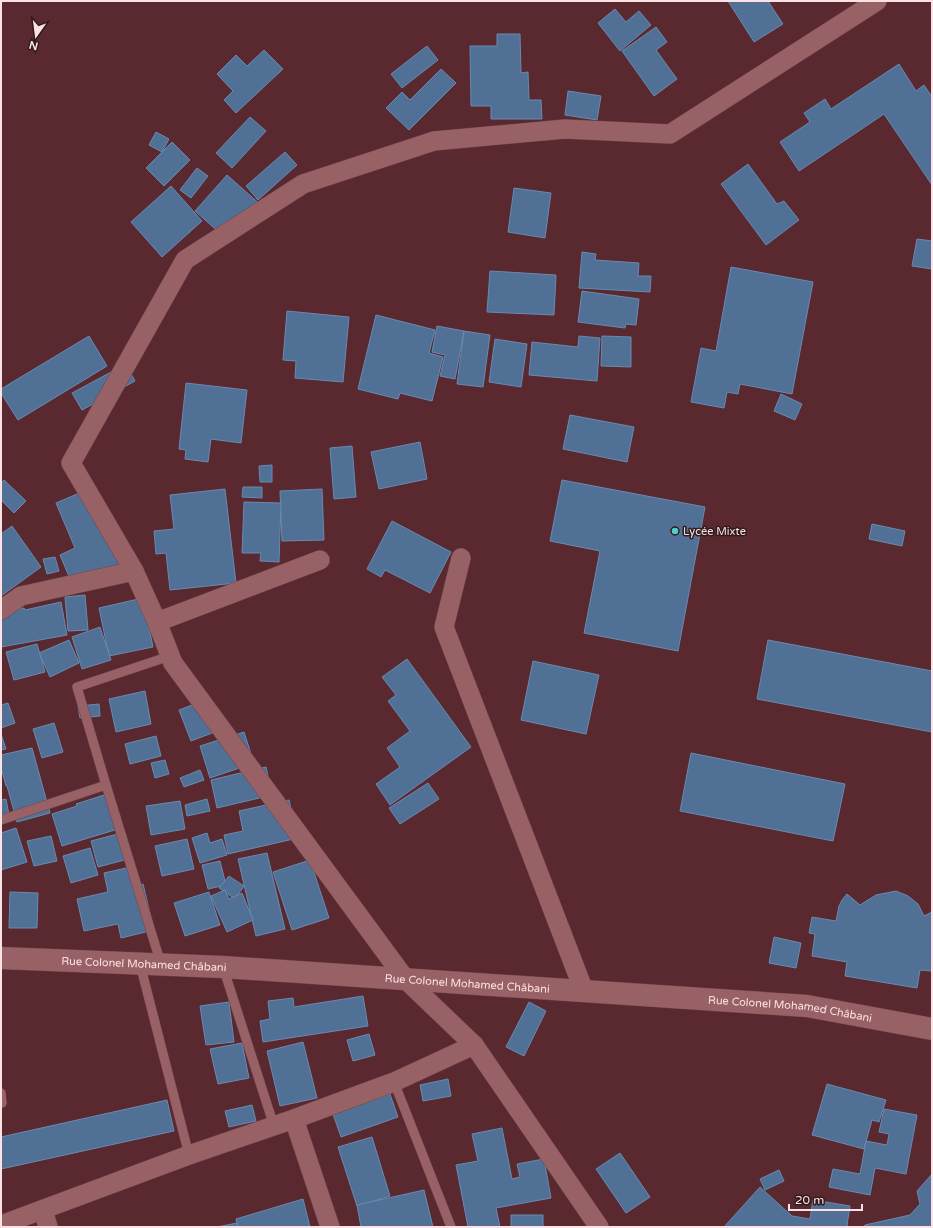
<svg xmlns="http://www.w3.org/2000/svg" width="933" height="1228" viewBox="0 0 933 1228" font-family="'Varela Round',sans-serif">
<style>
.building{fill:#507096;stroke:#698ab2}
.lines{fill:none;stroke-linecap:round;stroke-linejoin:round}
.lane-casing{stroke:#6f464c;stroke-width:10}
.street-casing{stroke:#6f464c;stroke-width:20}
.secondary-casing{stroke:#6f464c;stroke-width:23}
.lane{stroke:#986166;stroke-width:9}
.street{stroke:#986166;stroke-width:19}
.secondary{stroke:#986166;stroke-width:22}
.poi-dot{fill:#53cdcb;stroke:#301a1c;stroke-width:1.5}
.labels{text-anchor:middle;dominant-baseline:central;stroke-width:3;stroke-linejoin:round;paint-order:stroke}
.poi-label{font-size:11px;fill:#fce2e4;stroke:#301a1c;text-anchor:start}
.street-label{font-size:11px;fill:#fce2e4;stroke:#301a1c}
</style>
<rect width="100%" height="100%" fill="#5a292f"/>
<!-- building -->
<g class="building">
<path d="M728 1H768L783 24 754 42Z"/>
<path d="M615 9 626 22 639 11 651 25 620 51 598 23Z"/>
<path d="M656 27 667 42 656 50 677 79 654 96 622 51Z"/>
<path d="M497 34H520L521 73 528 72 529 100H541L542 119H491V106H471L470 46H497Z"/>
<path d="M427 46 438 60 402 88 391 74Z"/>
<path d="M264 50 283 69 236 113 224 100 233 91 217 74 236 55 247 66Z"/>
<path d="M899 64 916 91 924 85 932 97V185L884 114 799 171 780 142 810 122 804 113 825 99 831 109Z"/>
<path d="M441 69 456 83 409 130 386 108 402 92 410 100Z"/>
<path d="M568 91 601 96 597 120 565 115Z"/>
<path d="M250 117 266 131 232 168 216 153Z"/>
<path d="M156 132 169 139 162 152 149 145Z"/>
<path d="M172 142 190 160 164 186 146 168Z"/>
<path d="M285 152 297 165 258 200 246 186Z"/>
<path d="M748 164 777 204 784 201 799 220 766 245 721 184Z"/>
<path d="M197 168 208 176 191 198 180 190Z"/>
<path d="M227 175 262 206 230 242 195 211Z"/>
<path d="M171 186 202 221 162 257 131 222Z"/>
<path d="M514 188 551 193 545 238 508 232Z"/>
<path d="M917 239 932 241V269L912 266Z"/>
<path d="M582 252 596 254 595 260 639 263 638 276H651L650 292 579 288Z"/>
<path d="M731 267 813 282 792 394 740 384 738 394 727 392 724 408 691 402 701 348 716 351Z"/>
<path d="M490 271 556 275 554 315 487 312Z"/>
<path d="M582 291 639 299 636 325 626 324 625 328 578 322Z"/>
<path d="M287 311 349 317 343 382 295 378 296 361 283 360Z"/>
<path d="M376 315 435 330 429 353 443 357 432 401 400 393 398 399 358 389Z"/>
<path d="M437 326 464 331 455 379 440 376 445 355 432 352Z"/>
<path d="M464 331 490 335 483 387 457 384Z"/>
<path d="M89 336 107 366 18 420 1 393V389Z"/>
<path d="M579 336 600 338 597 381 529 375 532 342 578 347Z"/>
<path d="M602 336 631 337V367L601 366Z"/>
<path d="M495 339 527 344 521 387 489 382Z"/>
<path d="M126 364 135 381 82 410 72 393Z"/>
<path d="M186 383 247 390 241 443 211 439 208 462 185 459 186 450 179 449Z"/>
<path d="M781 394 802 404 795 420 774 411Z"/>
<path d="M570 415 634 427 627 462 563 449Z"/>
<path d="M420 442 427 479 379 489 371 452Z"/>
<path d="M352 446 356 497 334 499 330 448Z"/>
<path d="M272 465V482H260L259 466Z"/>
<path d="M4 480 26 501 14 513 1 500V483Z"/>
<path d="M562 480 705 507 678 651 584 633 600 551 550 541Z"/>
<path d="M243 487H262V498L242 497Z"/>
<path d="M89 489 127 563 73 586 60 555 75 548 56 503Z"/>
<path d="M225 489 236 583 170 590 166 553 156 554 154 531 174 529 170 495Z"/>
<path d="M322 489 324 540 282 541 280 491Z"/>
<path d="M244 502 281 503 279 562 260 561 261 553H242Z"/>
<path d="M392 521 451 552 430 593 385 570 381 577 367 569Z"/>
<path d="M872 524 905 531 902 546 869 539Z"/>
<path d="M12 526 41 567 1 596V534Z"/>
<path d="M55 557 59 571 47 574 43 559Z"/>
<path d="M85 595 88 630 68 631 65 597Z"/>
<path d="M143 598 153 647 109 656 99 608Z"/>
<path d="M61 602 67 635 1 647V613L24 608 25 610Z"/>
<path d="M100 627 111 660 82 669 72 637Z"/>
<path d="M69 640 79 663 50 677 39 653Z"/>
<path d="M768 640 932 671V732L757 699Z"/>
<path d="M37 644 45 672 14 680 6 652Z"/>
<path d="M407 659 471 747 390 805 376 784 400 767 387 748 410 731 388 701 396 695 382 677Z"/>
<path d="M533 661 599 675 586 734 521 720Z"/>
<path d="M145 691 151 724 116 732 109 699Z"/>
<path d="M208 699 220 730 191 741 179 710Z"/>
<path d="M8 703 15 723 1 728V705Z"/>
<path d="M99 704 100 716 80 718 78 706Z"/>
<path d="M54 723 63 752 42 758 33 729Z"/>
<path d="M244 732 254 763 210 778 200 746Z"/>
<path d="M1 734 6 749 1 750Z"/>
<path d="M156 736 161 756 130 764 125 744Z"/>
<path d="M32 748 50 813 17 822 7 786H6L1 767V755Z"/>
<path d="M691 753 845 784 833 841 680 811Z"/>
<path d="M165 760 169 774 155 778 151 763Z"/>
<path d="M266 767 272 795 217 808 211 780Z"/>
<path d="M200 770 204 780 184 787 180 778Z"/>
<path d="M428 783 439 799 400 824 389 808Z"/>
<path d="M107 794 118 829 62 846 52 814 77 806 76 804Z"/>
<path d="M6 799 9 815 1 817V800Z"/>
<path d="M207 799 210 811 187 816 185 805Z"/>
<path d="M289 800 298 838 228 854 224 835 243 831 239 811Z"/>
<path d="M180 801 185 829 151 835 146 806Z"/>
<path d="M16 828 27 862 1 870V833Z"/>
<path d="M125 832 132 858 98 867 91 841Z"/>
<path d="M207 833 210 843 222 839 227 855 200 863 192 838Z"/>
<path d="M51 836 57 861 34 866 27 841Z"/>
<path d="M187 839 194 869 162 876 155 846Z"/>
<path d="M90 848 98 875 71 883 63 856Z"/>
<path d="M267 853 285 929 256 936 238 859Z"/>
<path d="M310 860 329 918 292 930 273 872Z"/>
<path d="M220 861 226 885 208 889 202 865Z"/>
<path d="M135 866 140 885 143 884 154 930 121 938 118 924 84 931 77 899 108 892 104 873Z"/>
<path d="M229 876 244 886 235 899 219 888Z"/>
<path d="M225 890 229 899 242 893 253 920 227 932 211 896Z"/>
<path d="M896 891 908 896 918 904 924 916 932 912V971L920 970 917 988 845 976 847 962 812 956 815 934 809 933 812 917 836 921 839 906 842 900 847 894 860 905 876 895Z"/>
<path d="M10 892 38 893 37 928H9Z"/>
<path d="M209 892 220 925 185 936 174 903Z"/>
<path d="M774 937 801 943 796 968 769 963Z"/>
<path d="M363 996 368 1026 263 1042 260 1021 270 1019 268 1001 293 998 294 1007Z"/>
<path d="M229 1002 234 1042 206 1045 200 1006Z"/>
<path d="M529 1002 546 1011 524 1056 506 1047Z"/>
<path d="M369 1034 375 1055 353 1061 347 1040Z"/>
<path d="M303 1042 317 1098 280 1106 267 1051Z"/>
<path d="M242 1043 249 1078 218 1084 210 1049Z"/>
<path d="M448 1079 451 1096 423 1101 420 1085Z"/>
<path d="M827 1084 886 1100 879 1122 872 1120 864 1149 812 1135Z"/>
<path d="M390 1094 398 1117 341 1137 333 1114Z"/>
<path d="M167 1100 174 1131 1 1169V1137Z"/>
<path d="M252 1105 256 1121 229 1127 225 1111Z"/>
<path d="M884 1109 917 1115 906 1174 875 1168 870 1195 829 1187 833 1169 860 1174 866 1141 887 1145 889 1134 879 1132Z"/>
<path d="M502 1128 512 1179 520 1177 517 1164 544 1159 551 1198 496 1208 500 1227H468L456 1165 478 1161 472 1134Z"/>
<path d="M372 1137 390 1196 357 1206 338 1147Z"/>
<path d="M620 1153 650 1197 626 1213 596 1169Z"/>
<path d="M779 1170 784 1181 765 1190 760 1179Z"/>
<path d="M932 1174V1227H863L865 1225 910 1215 920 1204 917 1191Z"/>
<path d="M760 1187 792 1216 810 1219 813 1200 850 1206 847 1225 849 1227H724Z"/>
<path d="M424 1190 433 1227H361L357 1205Z"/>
<path d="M303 1199 310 1227H238L236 1219Z"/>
<rect x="511" y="1215" width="32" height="12"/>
<path d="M237 1223 238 1227H217Z"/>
</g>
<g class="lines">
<defs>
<g id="lane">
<path d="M1 820 106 785"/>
<path d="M140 964 189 1155"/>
<path d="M161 964 106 785 77 687 170 656"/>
<path d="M223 967 274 1126"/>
<path d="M394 1082 451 1227"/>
<path d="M1 1093 2 1103"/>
</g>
<g id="street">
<path d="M461 558 444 627 584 991"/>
<path d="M1 610 21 596 134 571"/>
<path d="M157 622 320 560"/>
<path d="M294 1119 330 1227"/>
<path d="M43 1210 48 1227"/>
<path d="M1 1225 189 1155 294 1119 394 1082 474 1045"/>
<path d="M599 1227 474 1045 406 980 173 663 157 622 134 571 71 463 185 260 303 184 434 141 565 129 670 134 877 1"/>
</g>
<g id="secondary">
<path id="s1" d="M1 958 223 967 807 1006 932 1029"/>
</g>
</defs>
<!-- lane casing -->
<use href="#lane" class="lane-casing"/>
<!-- street casing -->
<use href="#street" class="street-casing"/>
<!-- secondary casing -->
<use href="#secondary" class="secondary-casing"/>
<!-- lane -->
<use href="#lane" class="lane"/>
<!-- street -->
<use href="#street" class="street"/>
<!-- secondary -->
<use href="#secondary" class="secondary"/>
</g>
<!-- markers -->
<circle class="poi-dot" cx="675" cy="531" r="4"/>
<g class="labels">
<!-- poi labels -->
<g class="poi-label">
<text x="683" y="531">Lycée Mixte</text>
</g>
<!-- street labels -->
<g class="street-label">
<text stroke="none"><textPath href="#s1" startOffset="143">Rue Colonel Mohamed Châbani</textPath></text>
<text stroke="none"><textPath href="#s1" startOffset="467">Rue Colonel Mohamed Châbani</textPath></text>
<text stroke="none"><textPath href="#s1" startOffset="791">Rue Colonel Mohamed Châbani</textPath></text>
</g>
</g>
<!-- border -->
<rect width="933" height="1228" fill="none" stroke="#fce2e4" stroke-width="4"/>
<!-- north arrow -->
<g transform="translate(36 36) rotate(194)" stroke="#301a1c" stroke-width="3" paint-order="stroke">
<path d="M0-3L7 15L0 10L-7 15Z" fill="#fce2e4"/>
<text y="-6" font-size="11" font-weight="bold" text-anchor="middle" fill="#fce2e4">N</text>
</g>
<!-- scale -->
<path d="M789 1204v6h73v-6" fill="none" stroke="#fce2e4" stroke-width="2"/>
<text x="795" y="1204" font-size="12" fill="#fce2e4" stroke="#301a1c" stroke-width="3" paint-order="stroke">20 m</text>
</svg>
